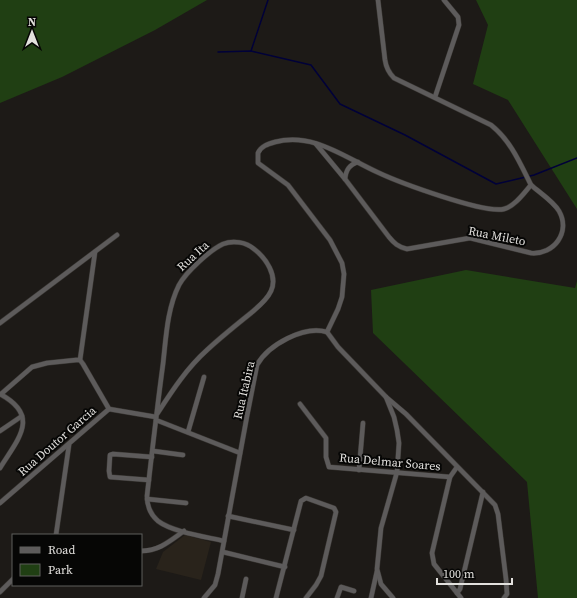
<svg xmlns="http://www.w3.org/2000/svg" width="577" height="598" viewBox="0 0 577 598" font-family="'Source Serif 4',serif">
<style>
.built{fill:#29231b}
.green{fill:#203f13}
.lines{fill:none;stroke-linecap:round;stroke-linejoin:round}
.stream{stroke:#000139;stroke-width:1.5}
.street-casing{stroke:#393633;stroke-width:5.5}
.street{stroke:#5d5b5b;stroke-width:4.5}
.labels{text-anchor:middle;dominant-baseline:central;stroke-width:4;stroke-linejoin:round;paint-order:stroke}
.street-label{font-size:12px;fill:#e3e1de;stroke:#060605}
</style>
<rect width="100%" height="100%" fill="#1d1a17"/>
<!-- built -->
<path class="built" d="M185 535 211 542 201 580 156 569 163 552Z"/>
<!-- green -->
<g class="green">
<path d="M0 0H207L155 30 62 77 0 103Z"/>
<path d="M476 0H577V209L508 100 473 84 488 25Z"/>
<path d="M466 270 575 288 577 281V598H538L527 482 373 333 371 290Z"/>
</g>
<g class="lines">
<!-- stream -->
<g class="stream">
<path d="M251 51 268 0"/>
<path d="M218 52 251 51 311 65 340 104 405 135 496 184 534 175 577 158"/>
</g>
<defs>
<g id="street">
<path d="M435 97 459 25 458 17 444 0"/>
<path d="M316 144 345 179 389 237C394 243 398 247 407 249L470 238 531 253C554 255 571 232 559 211 553 201 540 193 531 185"/>
<path d="M345 179C346 170 349 165 358 162"/>
<path d="M0 323 117 235"/>
<path d="M327 332 338 309 342 297 344 274 342 263 330 240 288 185 258 163V153C261 146 268 144 275 142 313 132 344 157 377 172 398 182 484 214 504 209 515 206 524 193 531 185 520 163 511 141 491 125L394 78C388 72 386 67 385 60L378 0"/>
<path d="M327 332 338 347 386 397 394 417 397 430 399 443 397 472 381 528 377 569 381 584 393 598"/>
<path d="M80 360 95 252"/>
<path d="M0 394C41 416 18 439 0 468"/>
<path d="M1 394 32 367 47 363 76 360H80L83 364 109 409"/>
<path d="M386 397 406 414 495 505 498 514 506 579 507 594 504 598"/>
<path d="M300 404 326 438V457L329 467 450 477"/>
<path d="M109 409 156 417"/>
<path d="M157 414C172 391 186 369 207 350 221 337 236 325 251 313 258 307 267 300 271 291 278 276 266 258 254 249 246 242 233 240 223 244 210 250 186 272 179 285 167 309 166 338 163 364 157 408 152 452 147 496 147 506 151 515 158 521 172 532 207 537 224 541"/>
<path d="M156 420 240 453"/>
<path d="M0 431 22 416"/>
<path d="M188 432 204 377"/>
<path d="M153 451 183 455"/>
<path d="M457 467 450 477 432 553 434 564 461 598"/>
<path d="M359 470 363 423"/>
<path d="M149 480 110 477 109 471 110 455 113 454 152 457"/>
<path d="M147 499 186 503"/>
<path d="M0 503 109 409"/>
<path d="M228 516 294 530"/>
<path d="M56 535 69 445"/>
<path d="M141 551C159 551 170 541 184 531"/>
<path d="M223 552 285 567"/>
<path d="M0 592 13 579"/>
<path d="M457 593 460 589 483 492"/>
<path d="M204 598 215 585 218 574 247 416 257 365C268 345 304 325 327 332"/>
<path d="M242 598 246 579"/>
<path d="M276 598 301 501 306 498 334 508 336 512 321 576 316 585 306 598"/>
<path d="M337 598 341 587 354 591"/>
<path d="M371 598 377 571"/>
</g>
</defs>
<!-- street casing -->
<use href="#street" class="street-casing"/>
<!-- street -->
<use href="#street" class="street"/>
</g>
<g class="labels">
<!-- street labels -->
<g class="street-label">
<text transform="translate(497 236) rotate(11)">Rua Mileto</text>
<text transform="translate(193 256) rotate(-43)">Rua Ita</text>
<text transform="translate(244 390) rotate(-77)">Rua Itabira</text>
<text transform="translate(57 441) rotate(-41)">Rua Doutor Garcia</text>
<text transform="translate(390 462) rotate(5)">Rua Delmar Soares</text>
</g>
</g>
<!-- legend -->
<rect x="12" y="534" width="130" height="52" fill="#060605" stroke="#5e5e5c"/>
<rect x="20" y="547" width="20" height="6" fill="#5d5b5b" stroke="#5e5e5c"/>
<text x="48" y="554" font-size="12" fill="#e3e1de">Road</text>
<rect x="20" y="564" width="20" height="12" fill="#203f13" stroke="#5e5e5c"/>
<text x="48" y="574" font-size="12" fill="#e3e1de">Park</text>
<!-- north arrow -->
<g transform="translate(32 32)" stroke="#060605" stroke-width="3" paint-order="stroke">
<path d="M0-3L7 15L0 10L-7 15Z" fill="#e3e1de"/>
<text y="-6" font-size="11" font-weight="bold" text-anchor="middle" fill="#e3e1de">N</text>
</g>
<!-- scale -->
<path d="M437 578v6h75v-6" fill="none" stroke="#e3e1de" stroke-width="2"/>
<text x="443" y="578" font-size="12" fill="#e3e1de" stroke="#060605" stroke-width="3" paint-order="stroke">100 m</text>
</svg>
